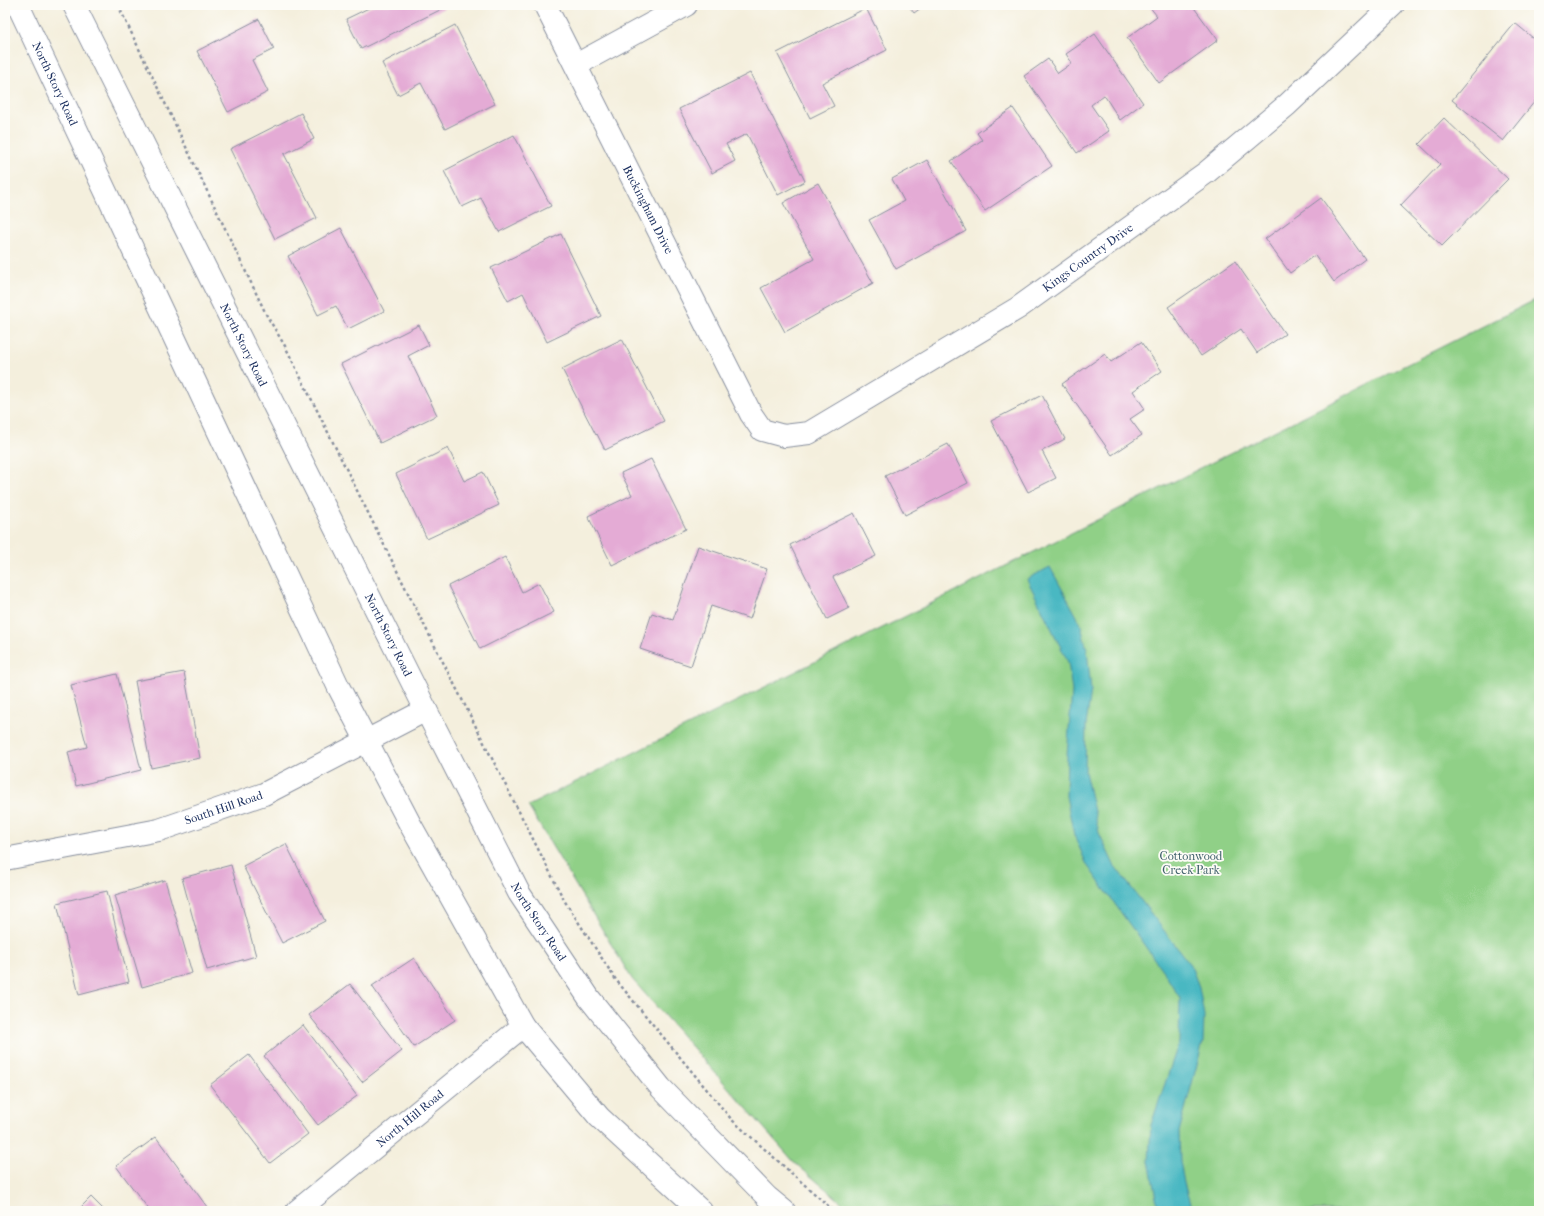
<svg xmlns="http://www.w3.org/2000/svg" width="1544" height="1216" viewBox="0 0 1544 1216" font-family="'IM FELL French Canon',serif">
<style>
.green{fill:#90d087;stroke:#568072}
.water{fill:#49b8c2;stroke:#327490}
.building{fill:#e4abd5}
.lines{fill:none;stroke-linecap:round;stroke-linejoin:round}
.street-casing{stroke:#888f9e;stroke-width:24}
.secondary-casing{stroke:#888f9e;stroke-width:24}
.path{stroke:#888f9e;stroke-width:2.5;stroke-dasharray:3 3;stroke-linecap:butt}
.street{stroke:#fff;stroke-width:22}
.secondary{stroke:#fff;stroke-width:22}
.labels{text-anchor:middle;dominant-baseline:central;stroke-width:3.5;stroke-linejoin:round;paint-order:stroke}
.street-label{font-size:12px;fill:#1b2f5e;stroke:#fdfcf7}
.park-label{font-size:12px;fill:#3e5f6a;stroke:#fdfcf7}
</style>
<rect width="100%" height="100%" fill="#fdfcf7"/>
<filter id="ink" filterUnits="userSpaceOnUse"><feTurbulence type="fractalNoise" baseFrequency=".025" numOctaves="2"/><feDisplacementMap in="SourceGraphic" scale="8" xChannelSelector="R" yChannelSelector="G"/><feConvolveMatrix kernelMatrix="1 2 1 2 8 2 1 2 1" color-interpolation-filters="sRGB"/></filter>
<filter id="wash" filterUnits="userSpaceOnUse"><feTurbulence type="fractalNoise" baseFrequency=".012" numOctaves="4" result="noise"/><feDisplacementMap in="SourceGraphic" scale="16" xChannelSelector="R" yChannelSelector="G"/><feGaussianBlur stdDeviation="0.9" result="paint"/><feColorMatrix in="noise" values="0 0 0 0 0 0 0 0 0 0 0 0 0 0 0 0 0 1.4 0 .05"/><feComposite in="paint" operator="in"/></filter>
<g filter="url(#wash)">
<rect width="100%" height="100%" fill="#f4efdd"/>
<!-- green -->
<path class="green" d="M1539 298V1211H852L795 1163 632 979 528 806Z"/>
<!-- water -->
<path class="water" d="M1050 567 1080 622 1087 650 1091 690 1086 725 1085 772 1099 833 1114 865 1191 966 1199 987 1204 1016 1203 1042 1179 1132 1180 1161 1184 1183 1192 1211H1161L1156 1198 1149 1161 1151 1125 1179 1042 1180 998 1165 974 1087 865 1074 835 1066 796 1067 756 1072 691 1068 662 1027 579Z"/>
<g id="blocks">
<!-- building -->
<g class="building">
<path d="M375 5H445L446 7 361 49 346 19Z"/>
<path d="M908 5H925L914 13Z"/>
<path d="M1148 5H1192L1218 40 1159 83 1127 38 1157 16Z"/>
<path d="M866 8 887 50 822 83 834 106 810 118 777 53Z"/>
<path d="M259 19 274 49 252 60 268 92 228 112 197 51Z"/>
<path d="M1515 23 1539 43V96L1503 141 1452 100Z"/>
<path d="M455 25 495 104 445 129 421 83 398 95 382 63Z"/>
<path d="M1095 34 1143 103 1120 120 1104 95 1091 105 1109 131 1077 153 1024 76 1048 59 1058 73 1072 63 1066 54Z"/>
<path d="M750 73 805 181 778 195 747 134 726 144 735 161 712 173 679 109Z"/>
<path d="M1013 108 1052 166 985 211 951 161 982 140 977 133Z"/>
<path d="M301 113 314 139 284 154 317 218 275 239 230 149Z"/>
<path d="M1444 118 1508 179 1442 246 1400 206 1440 164 1419 144Z"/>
<path d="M514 135 551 206 499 232 481 198 462 207 444 171Z"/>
<path d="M927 160 966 231 896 269 869 220 904 201 892 179Z"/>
<path d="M818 183 873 283 785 332 761 288 814 259 783 203Z"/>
<path d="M1321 198 1365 259 1334 282 1315 255 1290 273 1265 239Z"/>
<path d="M341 228 384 311 348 329 336 306 318 315 288 256Z"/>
<path d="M561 234 601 316 547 342 523 293 508 301 491 268Z"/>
<path d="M1235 261 1285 334 1257 353 1241 329 1201 356 1168 307Z"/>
<path d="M419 325 429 345 408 356 437 415 380 443 341 364Z"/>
<path d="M622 339 664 421 605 450 597 434 596 435 562 369Z"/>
<path d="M1141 342 1162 371 1133 391 1145 409 1130 419 1142 435 1112 455 1062 384 1105 354 1111 362Z"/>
<path d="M1042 395 1065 439 1042 451 1056 478 1028 492 991 421Z"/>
<path d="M948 444 968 483 905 515 885 476Z"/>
<path d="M448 448 464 481 483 472 499 505 427 539 396 474Z"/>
<path d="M651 459 686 529 612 565 588 516 632 495 621 473Z"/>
<path d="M854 513 876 556 833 577 849 608 827 619 790 545Z"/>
<path d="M698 546 767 569 750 619 711 606 691 666 640 649 652 613 673 620Z"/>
<path d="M505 557 522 592 539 583 554 612 480 649 448 586Z"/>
<path d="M184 672 200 758 151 768 135 681Z"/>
<path d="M117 674 141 770 76 786 68 752 87 747 71 685Z"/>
<path d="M286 844 325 921 282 943 243 866Z"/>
<path d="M231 865 256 956 207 970 182 878Z"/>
<path d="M165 880 192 973 142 987 115 895Z"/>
<path d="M107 891 129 982 79 995 57 903Z"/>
<path d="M414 958 455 1020 414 1047 372 986Z"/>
<path d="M350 984 402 1051 362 1082 309 1015Z"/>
<path d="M303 1025 357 1096 318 1125 264 1056Z"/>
<path d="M249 1055 308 1134 270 1163 210 1085Z"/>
<path d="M156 1137 210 1211H150L116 1166Z"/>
<path d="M91 1197 105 1211H77Z"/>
</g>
</g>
</g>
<g filter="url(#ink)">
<use href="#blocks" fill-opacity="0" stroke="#888f9e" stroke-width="1"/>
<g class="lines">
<defs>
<g id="street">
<path id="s1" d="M545 5 751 414 762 430 784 436 809 433 1018 308 1207 172 1287 105 1393 5"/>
<path d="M576 65 686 5"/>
<path id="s2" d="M5 859 159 830 264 794 426 710"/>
<path id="s3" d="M297 1211 523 1026"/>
</g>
<g id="secondary">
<path id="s4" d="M18 5 339 688 410 824 490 967 523 1026 599 1117 701 1211"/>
<path id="s5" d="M74 5 426 710 519 893 589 998 661 1088 767 1197 784 1211"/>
</g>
</defs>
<!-- street casing -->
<use href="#street" class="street-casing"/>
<!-- secondary casing -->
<use href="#secondary" class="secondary-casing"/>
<!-- path -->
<path class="path" d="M118 5 267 316 285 346 416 609 564 900 616 980 732 1120 834 1211"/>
<!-- street -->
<use href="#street" class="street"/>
<!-- secondary -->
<use href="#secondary" class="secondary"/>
</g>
</g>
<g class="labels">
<!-- street labels -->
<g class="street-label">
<text stroke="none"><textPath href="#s4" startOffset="87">North Story Road</textPath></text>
<text stroke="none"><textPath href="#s1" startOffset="229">Buckingham Drive</textPath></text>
<text stroke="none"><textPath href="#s1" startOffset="855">Kings Country Drive</textPath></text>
<text stroke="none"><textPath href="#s5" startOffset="380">North Story Road</textPath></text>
<text stroke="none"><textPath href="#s5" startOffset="704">North Story Road</textPath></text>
<text stroke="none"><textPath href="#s2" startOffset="225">South Hill Road</textPath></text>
<text stroke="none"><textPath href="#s5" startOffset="1028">North Story Road</textPath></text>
<text stroke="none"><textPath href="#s3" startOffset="146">North Hill Road</textPath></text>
</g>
<!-- park labels -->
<g class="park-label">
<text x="1191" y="856">Cottonwood<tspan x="1191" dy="14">Creek Park</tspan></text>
</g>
</g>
<!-- margin -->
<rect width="1544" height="1216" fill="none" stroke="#fdfcf7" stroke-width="20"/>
</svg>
